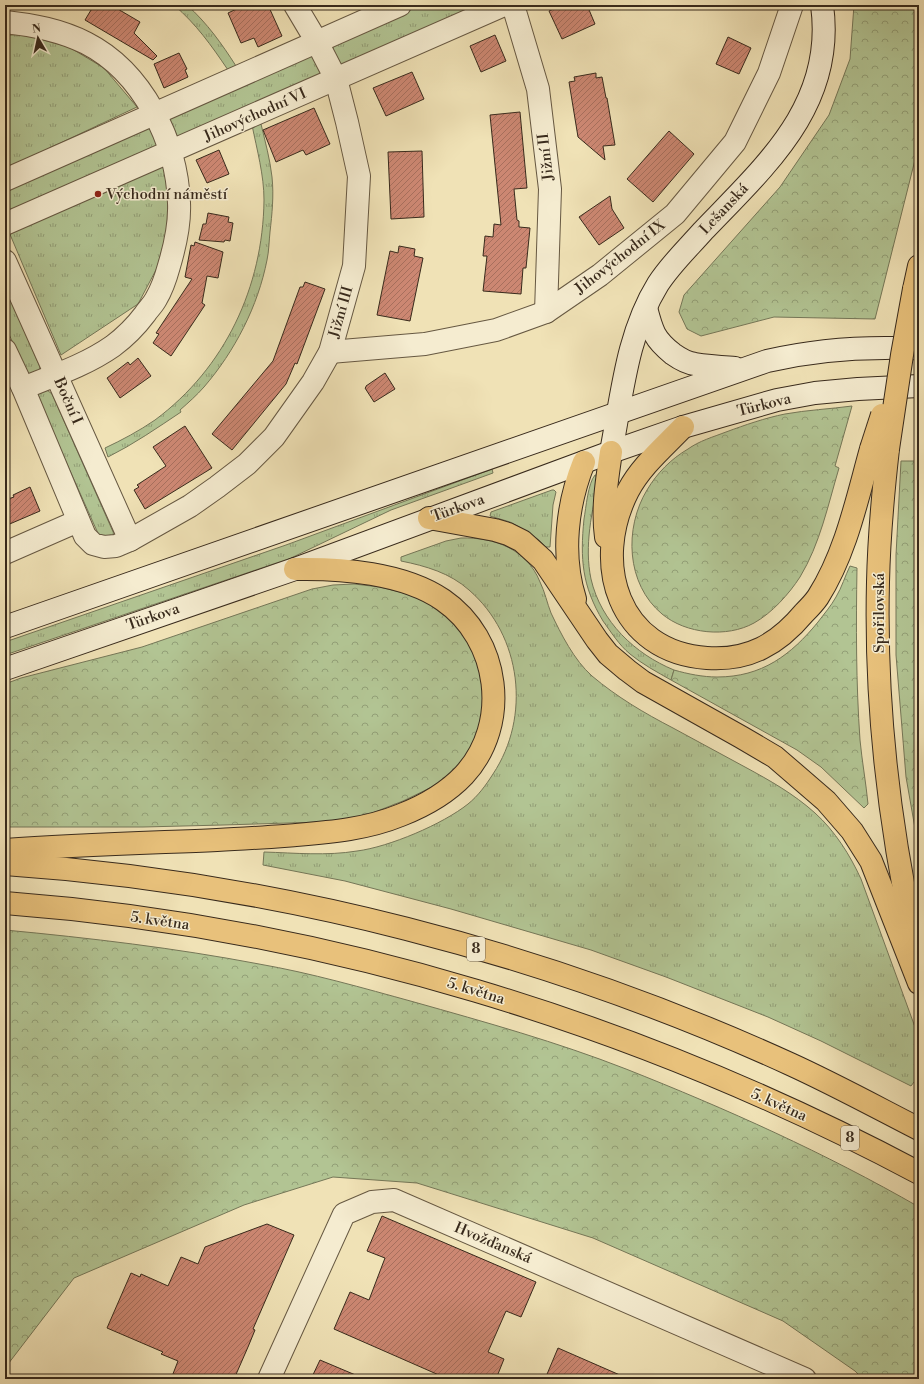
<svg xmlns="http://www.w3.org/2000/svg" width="924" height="1384" viewBox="0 0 924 1384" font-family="'Libre Bodoni',serif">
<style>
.grass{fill:url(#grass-tufts);stroke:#757758}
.forest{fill:url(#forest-crowns);stroke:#757758}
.building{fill:url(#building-hatch);stroke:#382a1c}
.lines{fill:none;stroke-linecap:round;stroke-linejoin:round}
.street-casing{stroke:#665842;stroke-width:24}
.secondary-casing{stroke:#382a1c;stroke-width:24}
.highway-casing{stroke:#382a1c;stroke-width:24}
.street{stroke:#f5ecd0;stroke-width:22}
.secondary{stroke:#f5ecd0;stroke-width:22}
.highway{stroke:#e8c17b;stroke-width:22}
.highway-bridge-casing{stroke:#382a1c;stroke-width:24;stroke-linecap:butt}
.highway-bridge{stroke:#e8c17b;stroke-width:22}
.poi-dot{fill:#8f2418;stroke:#f5ecd0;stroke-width:1.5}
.labels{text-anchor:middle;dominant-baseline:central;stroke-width:3;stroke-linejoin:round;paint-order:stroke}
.shield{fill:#f5ecd0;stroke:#716452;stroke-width:1}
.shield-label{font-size:14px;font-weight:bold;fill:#382a1c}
.street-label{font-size:15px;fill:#382a1c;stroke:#f5ecd0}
.poi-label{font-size:15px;fill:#382a1c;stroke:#f5ecd0;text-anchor:start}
</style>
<defs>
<pattern id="grass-tufts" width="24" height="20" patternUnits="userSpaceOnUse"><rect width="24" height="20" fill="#b2c493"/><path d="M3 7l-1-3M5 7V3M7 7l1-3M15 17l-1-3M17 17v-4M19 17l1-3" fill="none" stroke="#929f77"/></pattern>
<pattern id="forest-crowns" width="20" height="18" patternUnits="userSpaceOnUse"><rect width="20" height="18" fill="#b2c493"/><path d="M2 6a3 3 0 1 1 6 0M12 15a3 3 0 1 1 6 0" fill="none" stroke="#929f77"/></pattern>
<pattern id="building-hatch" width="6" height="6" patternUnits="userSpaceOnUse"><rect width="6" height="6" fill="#cc8772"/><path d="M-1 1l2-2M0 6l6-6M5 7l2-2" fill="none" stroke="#a76f5d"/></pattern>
</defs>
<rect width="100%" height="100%" fill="#f0e2b6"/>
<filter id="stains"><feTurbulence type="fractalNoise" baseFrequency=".005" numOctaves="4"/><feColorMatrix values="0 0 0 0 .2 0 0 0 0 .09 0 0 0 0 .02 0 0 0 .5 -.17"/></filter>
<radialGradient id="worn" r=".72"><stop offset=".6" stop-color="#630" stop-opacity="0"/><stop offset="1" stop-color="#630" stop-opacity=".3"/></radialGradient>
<!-- grass -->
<g class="grass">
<path d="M174 5H187C207 23 222 44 236 66L228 70C211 45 197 25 174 5Z"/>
<path d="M414 5H488L343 68 333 50V40Z"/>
<path d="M5 35H25L69 47 104 68 137 107 5 169Z"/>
<path d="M309 50 326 72 180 142 167 114Z"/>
<path d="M261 124C265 141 270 159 272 177 274 196 272 214 270 232 269 241 269 251 267 260 258 306 235 351 204 387 197 395 188 403 180 410L181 412C157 428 134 444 108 457L105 448C122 440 139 431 155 420 225 368 263 287 264 200 264 175 257 150 252 125Z"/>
<path d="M151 126 160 147 5 219V186Z"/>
<path d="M164 166 168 190 167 231 157 268 138 304 61 355 9 232Z"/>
<path d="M5 286 40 367 37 375H27L5 325Z"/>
<path d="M47 390 52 394 114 534 111 539 101 540 37 397 40 392Z"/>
<path d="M492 469 493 473 391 510 291 558 5 655V642L286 545Z"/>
<path d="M595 475H597L599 479C592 511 584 546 591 579 601 622 635 654 674 670L671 680C657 672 642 664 630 654 619 645 611 632 603 621 582 586 580 559 584 519 586 508 588 483 595 475Z"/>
<path d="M552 490H554L556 492 553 505 550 547H546L539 540 526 531 510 522 490 516 491 512Z"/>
<path d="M461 538C494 537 527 549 540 582 545 592 547 603 551 613 561 634 574 660 592 676 617 697 644 713 673 728 697 741 721 754 745 767 769 780 794 794 815 813 835 831 850 855 861 879L919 1038V1086L914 1082 911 1086 821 1041 768 1017 666 977 591 950 451 909 345 881 263 865 264 852C295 853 327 856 357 851 389 847 443 824 468 804 478 796 486 785 493 774 531 717 522 636 469 590 450 573 426 566 401 561V557L446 541Z"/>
</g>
<!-- forest -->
<g class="forest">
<path d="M854 5H911L919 11V144L875 319 774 317 701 336 687 329 679 312 684 295 780 187 829 115 850 59Z"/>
<path d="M852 406 835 466 839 468C828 505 820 544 800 577 789 594 772 613 754 623 727 638 686 634 662 614 626 584 624 528 647 490 657 473 671 459 688 449 699 441 713 437 726 432 745 425 765 418 785 414 807 410 830 409 852 406Z"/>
<path d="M901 461H916V529L919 576V851L906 777 896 655V555Z"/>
<path d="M850 566 857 568C856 625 856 683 860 740 862 761 866 783 868 804L864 808 821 767 797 750 671 680 674 670C688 674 703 677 717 677 762 677 791 655 818 622 824 614 831 606 836 597 842 587 845 576 850 566Z"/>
<path d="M354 584 380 587 400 592 417 597 436 607 450 618 473 648 484 688 482 722 466 758 452 775 434 786 403 801 367 815 347 820 322 822 223 825 143 827H5V684L21 678 142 647 312 589 333 585Z"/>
<path d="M5 930C90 938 175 948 259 964 311 973 363 988 414 1002 485 1022 557 1042 626 1069 727 1109 825 1153 919 1207V1379H863L855 1371 783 1321 593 1238 417 1183 333 1177 244 1205 74 1278 5 1368Z"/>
</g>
<!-- building -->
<g class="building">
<path d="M94 5H111L140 22 134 33 157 56 153 60 85 20Z"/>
<path d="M245 5H268L282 36 258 47 254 38 241 43 228 13Z"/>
<path d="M563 5H587L595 24 562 39 549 11Z"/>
<path d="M495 35 506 61 481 72 470 46Z"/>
<path d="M728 37 751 48 739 74 716 64Z"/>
<path d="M179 53 187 69 185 70 188 77 164 88 154 64Z"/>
<path d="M412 72 424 99 386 116 373 88Z"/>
<path d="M596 73V78L602 77 606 98H607L615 145 603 146 605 160 578 137 569 82 575 81 574 77Z"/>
<path d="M314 108 330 144 306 155 303 150 276 162 263 130Z"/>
<path d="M520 112 527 188 514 189 517 220 519 221V227L530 228 526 268H523L521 294 483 291 487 256H483L485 236 493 237 494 224 501 225 490 115Z"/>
<path d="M669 131 694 154 653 202 627 179Z"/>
<path d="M219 150 229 174 207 183 196 160Z"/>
<path d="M422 151 424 217 391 219 388 152Z"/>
<path d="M610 196 612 209 624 228 599 245 579 217Z"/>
<path d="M208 213 229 217 228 222 233 223 230 241 225 240 224 242 199 240 203 224H206Z"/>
<path d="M195 242 223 252 218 278 207 276 202 303 205 305 171 356 153 343 159 334 156 333 192 279 185 277 191 245 194 246Z"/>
<path d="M399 246 415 249 414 256 423 258 410 321 377 315 390 251 398 253Z"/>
<path d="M305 282 325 289 297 364 295 363 286 384 232 450 212 434 273 361 300 287H303Z"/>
<path d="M138 358 151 376 120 398 107 378 128 362 130 365Z"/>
<path d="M385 373 395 389 374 402 365 388 366 387V386Z"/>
<path d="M185 426 212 468 145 509 134 490 139 487 137 485 166 466 153 447Z"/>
<path d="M30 487 40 511 5 526V500L14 497 13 495Z"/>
<path d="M382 1216 536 1282 521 1317 506 1311 488 1352 504 1359 496 1379H448L334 1329 350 1292 369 1300 385 1258 367 1251Z"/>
<path d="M267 1224 294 1235 253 1329 255 1330 248 1347 234 1379H171L178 1361 161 1354 163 1352 107 1328 131 1273 140 1277 141 1274 168 1286 181 1257 198 1264 205 1247Z"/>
<path d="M558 1348 629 1379H545Z"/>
<path d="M320 1360 365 1379H311Z"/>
</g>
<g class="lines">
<defs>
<g id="street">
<path d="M513 5 538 89 550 189 546 312"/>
<path d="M5 22C34 25 60 30 86 43 143 72 177 142 179 203 180 224 175 246 169 266 166 277 162 289 156 299 153 305 148 309 145 314 136 326 125 337 113 346 86 365 53 376 23 388"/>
<path d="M5 180 400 5"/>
<path d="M5 224 504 5"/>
<path d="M5 261 130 540"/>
<path d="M5 350 23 388 85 536 93 544 104 547 116 546 130 540 190 506 217 487 247 464 274 437 313 382 330 352 354 266 359 176 347 122 336 79 317 42 295 5"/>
<path d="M330 352 425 344 496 330 546 312 600 275 675 214 735 142 769 73 792 5"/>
<path d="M5 553 78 521"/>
<path d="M269 1379 344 1214 372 1202 394 1200 805 1379"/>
</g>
<g id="secondary">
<path d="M646 308C652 331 654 339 673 354 680 359 687 363 695 364 708 366 722 367 735 368"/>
<path d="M611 452C622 395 627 334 658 284 671 264 688 248 703 231 765 166 836 105 822 5"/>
<path d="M5 627 767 361C806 352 845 348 885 348 896 348 908 347 919 349"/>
<path d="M5 669 295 569 611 452 683 427 777 400 815 393 858 389 919 386"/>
</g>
<g id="highway">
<path d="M914 289 919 266"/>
<path d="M683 427C664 447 641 466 628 491 591 563 618 652 707 658 749 661 778 644 804 613 809 608 814 603 818 597 846 553 857 499 871 449"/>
<path d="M888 449C883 493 879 538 878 582 875 703 889 825 915 943"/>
<path d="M429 518 495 530 508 534 522 541 543 560 597 640 608 654 627 670 643 682 741 737 775 757 826 801 852 831 871 861 919 983"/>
<path d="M606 537C602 508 607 480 611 452"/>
<path d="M575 599C561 555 567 504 584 462"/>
<path d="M5 850C76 845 146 843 217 840 243 839 269 837 296 835 332 832 367 829 401 815 424 806 447 793 464 775 511 724 500 639 443 600 404 573 341 568 295 569"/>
<path d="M5 864C273 882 545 952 790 1064 834 1084 876 1107 919 1129"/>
<path d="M5 903C324 927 637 1023 919 1173"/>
</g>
</defs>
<!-- street casing -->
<use href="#street" class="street-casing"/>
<!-- secondary casing -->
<use href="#secondary" class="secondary-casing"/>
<!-- highway casing -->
<use href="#highway" class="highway-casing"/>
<!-- street -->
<use href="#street" class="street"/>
<!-- secondary -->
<use href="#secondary" class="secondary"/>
<!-- highway -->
<use href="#highway" class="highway"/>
<defs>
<g id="highway-bridge">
<path d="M871 449 882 415"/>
<path d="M888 449 902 355 914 289"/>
</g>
</defs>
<!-- highway-bridge casing -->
<use href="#highway-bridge" class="highway-bridge-casing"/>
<!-- highway-bridge -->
<use href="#highway-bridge" class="highway-bridge"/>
</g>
<!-- markers -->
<circle class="poi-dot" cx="98" cy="194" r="4"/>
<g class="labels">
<!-- shield labels -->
<g class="shield">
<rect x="467" y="937" width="18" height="24" rx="3"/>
<rect x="841" y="1126" width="18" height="24" rx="3"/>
</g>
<g class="shield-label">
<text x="476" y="949">8</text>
<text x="850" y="1138">8</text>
</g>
<!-- street labels -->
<g class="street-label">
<text transform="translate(255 115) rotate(-24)">Jihovýchodní VI</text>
<text transform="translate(546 157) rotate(-97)">Jižní II</text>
<text transform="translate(724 209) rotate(-47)">Lešanská</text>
<text transform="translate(620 257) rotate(-38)">Jihovýchodní IX</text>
<text transform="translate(341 312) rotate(-74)">Jižní III</text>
<text transform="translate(68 401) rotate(66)">Boční I</text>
<text transform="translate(764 405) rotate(-14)">Türkova</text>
<text transform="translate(458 508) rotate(-20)">Türkova</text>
<text transform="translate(879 613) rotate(-90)">Spořilovská</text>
<text transform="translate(153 617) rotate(-19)">Türkova</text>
<text transform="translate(160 921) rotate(8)">5. května</text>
<text transform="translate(476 991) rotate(17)">5. května</text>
<text transform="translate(779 1105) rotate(24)">5. května</text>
<text transform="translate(493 1243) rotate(23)">Hvožďanská</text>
</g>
<!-- poi labels -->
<g class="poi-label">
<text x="106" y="194">Východní náměstí</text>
</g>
</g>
<!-- margin -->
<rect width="924" height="1384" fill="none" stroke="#f0e2b6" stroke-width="20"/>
<rect x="6" y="6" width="912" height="1372" fill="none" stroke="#382a1c" stroke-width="2"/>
<rect x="10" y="10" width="904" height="1364" fill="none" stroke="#382a1c"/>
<!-- north arrow -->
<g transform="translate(38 38) rotate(351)" stroke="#f5ecd0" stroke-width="3" paint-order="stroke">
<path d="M0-3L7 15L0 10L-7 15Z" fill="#382a1c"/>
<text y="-6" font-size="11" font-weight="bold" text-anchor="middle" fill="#382a1c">N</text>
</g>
<rect width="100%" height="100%" filter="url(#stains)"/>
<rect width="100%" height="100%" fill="url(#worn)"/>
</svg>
